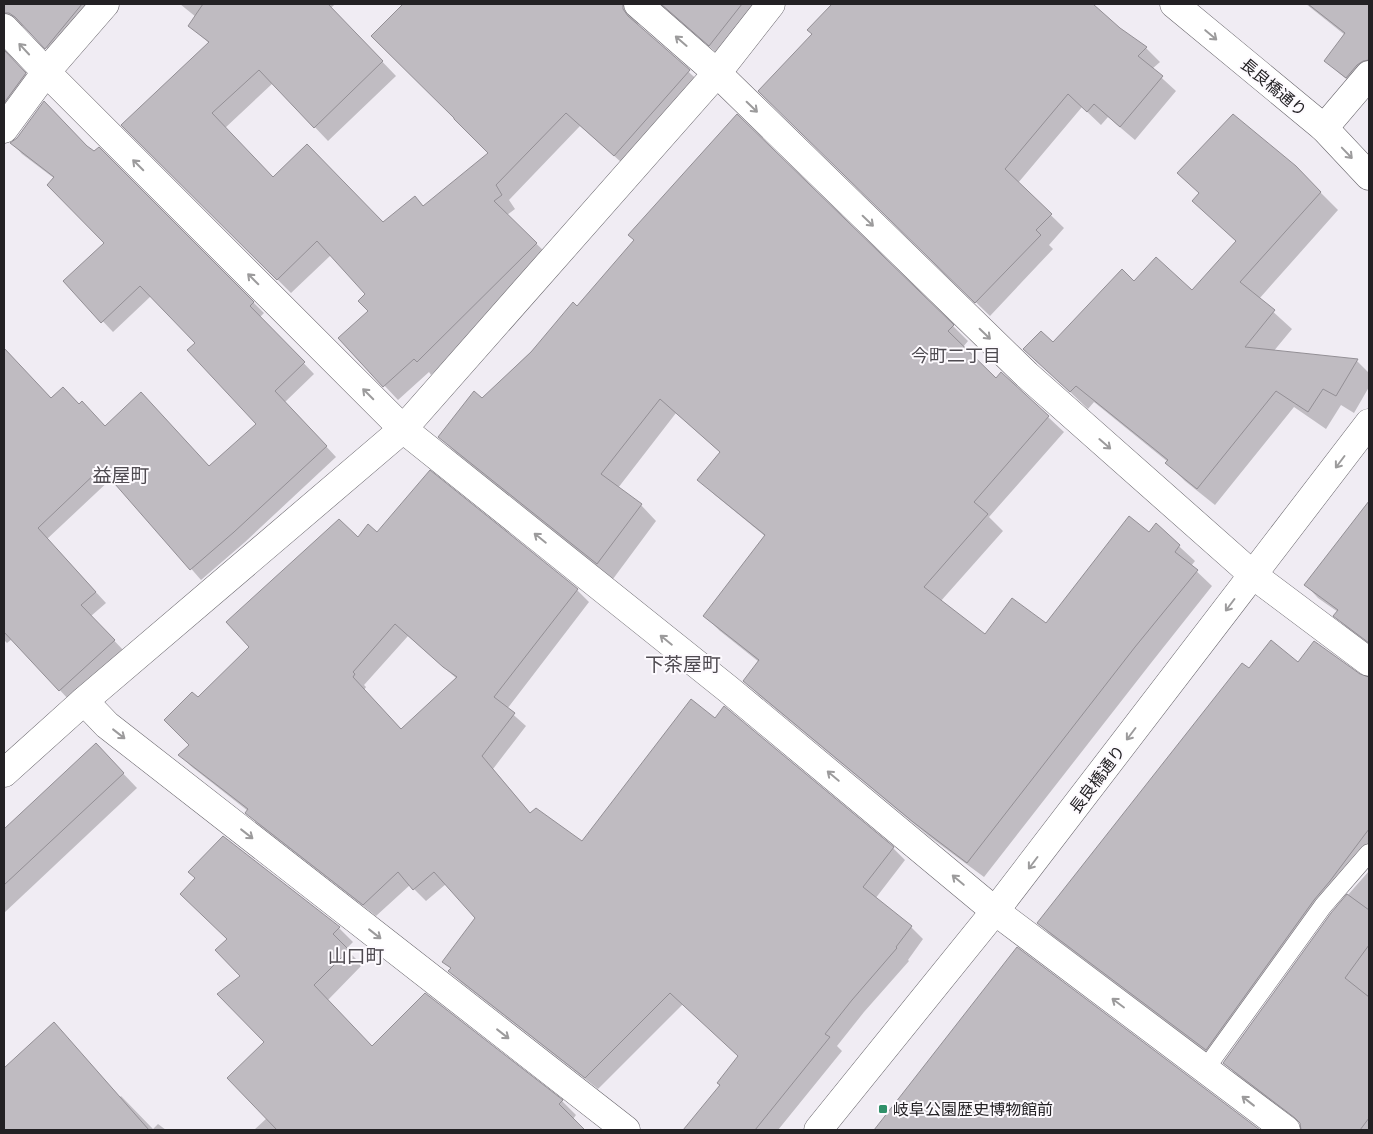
<svg xmlns="http://www.w3.org/2000/svg" width="1373" height="1134" viewBox="0 0 1373 1134" font-family="Quicksand,'Noto Sans JP',sans-serif">
<style>
.shadow{fill:#0003;fill-rule:evenodd}
.building{fill:#bfbbc1;stroke:#938f95;fill-rule:evenodd}
.lines{fill:none;stroke-linecap:round;stroke-linejoin:round}
.lane-casing{stroke:#67646a;stroke-width:19}
.street-casing{stroke:#67646a;stroke-width:29}
.highway-casing{stroke:#67646a;stroke-width:29}
.lane{stroke:#fff;stroke-width:18}
.street{stroke:#fff;stroke-width:28}
.highway{stroke:#fff;stroke-width:28}
.oneway{stroke:#9c9b9c}
.poi-dot{fill:#2f9069;stroke:#fdfafe;stroke-width:2}
.labels{text-anchor:middle;dominant-baseline:central;stroke-width:4;stroke-linejoin:round;paint-order:stroke}
.street-label{font-size:16px;fill:#232124;stroke:#fdfafe}
.poi-label{font-size:16px;fill:#232124;stroke:#fdfafe;text-anchor:start}
.neighbourhood-label{font-size:18px;fill:#4f4b51;stroke:#fdfafe}
.quarter-label{font-size:19px;fill:#4f4b51;stroke:#fdfafe}
</style>
<rect width="100%" height="100%" fill="#f0ecf3"/>
<!-- shadow -->
<g class="shadow">
<path d="M4 4H106L60 62 29 30 23 26H15L4 36Z"/>
<path d="M180 4H335L331 8 396 76 328 141 273 83 225 128 273 178 383 223 414 197 424 207 490 153 373 36 405 4H646L636 16 639 27 703 85 629 169 580 126 509 200 515 209 507 215 550 257 431 375 429 372 398 400 340 338 369 311 366 294 331 255 291 293 123 125 209 43 190 26 196 17Z"/>
<path d="M659 4H767L724 59Z"/>
<path d="M834 4H1092L1119 28 1146 48 1160 62 1152 69 1176 91 1135 140 1108 117 1101 125 1082 107 1018 183 1064 228 1049 245 1053 249 990 316 760 91 813 34 809 30Z"/>
<path d="M1306 4H1369V79L1360 90 1339 73 1326 60 1345 35Z"/>
<path d="M4 49 6 54 39 88 4 137Z"/>
<path d="M12 143 94 153 99 148 264 313 260 317 314 374 285 402 336 457 245 542 201 580 112 478 47 539 106 603 91 616 124 651 70 701 12 639 7 643 4 640V350L52 399 79 406 106 427 210 468 257 424 197 343 151 296 113 332 65 281 105 243 55 179 22 154Z"/>
<path d="M1314 186 1338 210 1259 299 1292 329 1273 352 1357 361 1369 373V387L1354 413 1341 405 1326 429 1294 407 1215 505 1185 481 1167 463 1168 462 1094 402 1088 409 1025 349 1053 344 1134 282 1192 292 1237 242 1194 201Z"/>
<path d="M577 307 953 326 968 341 963 347 996 379 1001 373 1064 432 989 517 1003 531 940 602 985 636 1047 625 1149 533 1156 525 1195 561 1191 566 1212 586 1151 663 984 877 930 837 760 696 745 681 759 662 720 631 705 616 766 537 715 495 699 480 721 453 676 413 618 488 641 505 656 521 613 579 455 452 440 437 482 399Z"/>
<path d="M1369 504V645L1348 629 1335 616 1338 612 1318 598 1305 584Z"/>
<path d="M377 533 577 590 589 602 507 709 526 726 493 769 531 814 583 843 893 848 905 860 875 899 911 927 923 939 908 960 909 961 864 1012 837 1046 842 1051 778 1130H685L721 1085 739 1057 683 1004 598 1089 462 983 450 971 452 969 444 962 477 918 446 884 426 901 410 885 376 916 259 825 247 813 248 811 192 767 180 755 190 745 198 699 358 539ZM408 636 456 678 402 730 364 690 366 687 364 685Z"/>
<path d="M1299 663 1369 678V865L1328 912 1219 1062 1052 936 1038 923 1249 670Z"/>
<path d="M96 745 137 788 4 913V831Z"/>
<path d="M1369 871V1130H1302V1124L1238 1076 1224 1063 1332 913Z"/>
<path d="M339 928 353 942 346 949 362 965 327 1001 372 1047 425 995 562 1101 576 1115 573 1119 584 1130H254L267 1118 266 1042 219 995Z"/>
<path d="M1018 949 1258 1130H890L882 1122Z"/>
<path d="M54 1024 120 1097 121 1096 153 1129 158 1124 166 1130H4V1070Z"/>
</g>
<!-- building -->
<g class="building">
<path d="M4 4H82L45 49 15 17 9 13H4Z"/>
<path d="M203 4H328L383 61 314 128 259 70 212 113 273 177 307 144 383 222 415 196 423 206 488 153 454 119V118L371 36 403 4H623V9L628 16 690 70 614 156 566 113 496 185 502 195 494 201 537 243 417 362 414 359 383 387 338 338 368 311 358 301 365 294 317 241 277 280 121 125 209 42 188 26Z"/>
<path d="M661 4H742L709 46Z"/>
<path d="M832 4H1093L1120 28 1147 47 1138 56 1163 76 1120 127 1094 104 1087 112 1068 94 1005 169 1052 214 1036 230 1041 235 975 303 758 91 812 34 807 30Z"/>
<path d="M1308 4H1369V60L1363 61 1357 65 1346 78 1324 61 1345 33Z"/>
<path d="M4 50 26 73 4 103Z"/>
<path d="M44 101 87 146 94 151 99 147 254 302 250 306 305 362 275 391 327 446 234 532 190 570 101 468 38 528 96 592 81 605 115 640 59 691 4 632V348L51 398 63 387 79 404 82 401 105 426 141 392 209 466 256 424 187 350 195 343 140 286 101 323 63 281 104 243 47 185 54 177 10 143 17 138Z"/>
<path d="M737 114 954 325 948 331 996 378 1001 372 1049 416 974 502 988 514 924 587 985 634 1012 598 1046 623 1129 516 1149 532 1156 523 1180 545 1175 552 1198 570 1135 647 967 863 913 822 743 681 759 660 703 616 765 535 697 480 720 452 660 399 601 474 642 504 597 564 438 437 474 391 482 398 531 352 573 302 577 306 634 240 628 235Z"/>
<path d="M1233 114 1296 166 1321 192 1240 282 1275 310 1245 347 1358 359 1336 396 1323 389 1308 412 1276 391 1197 489 1165 463 1168 460 1076 386 1070 392 1023 349 1041 331 1053 342 1122 269 1134 281 1156 257 1192 290 1236 241 1192 201 1199 193 1177 173Z"/>
<path d="M430 470 578 589 494 697 515 713 482 756 530 813 536 808 582 841 691 699 715 718 724 706 894 847 863 887 912 926 896 947 897 948 852 1000 825 1034 830 1037 755 1130H683L720 1085 717 1083 738 1056 670 993 585 1078 448 971 451 968 442 962 475 918 434 872 413 890 398 872 363 905 245 813 248 809 178 755 189 745 164 720 192 692 198 697 249 647 226 622 339 519 358 537 368 524 377 532ZM395 624 443 667 457 677 401 729 353 677 355 674 353 672Z"/>
<path d="M1369 501V643L1333 616 1338 610 1304 585Z"/>
<path d="M1271 640 1298 662 1314 641 1360 674 1369 677V829L1330 881 1314 900 1206 1050 1037 923 1242 663 1249 668Z"/>
<path d="M96 743 124 773 4 885V829Z"/>
<path d="M223 836 340 927 333 934 349 950 314 985 372 1046 425 993 563 1100 559 1104 585 1130H277L227 1078 264 1042 217 994 240 976 215 950 227 939 180 894 195 878 188 872Z"/>
<path d="M1347 894 1369 910V945L1345 978 1369 997V1118L1360 1130H1301L1300 1123 1295 1118 1223 1063 1331 913Z"/>
<path d="M1017 947 1260 1130H874Z"/>
<path d="M54 1022 149 1130H4V1068Z"/>
</g>
<g class="lines">
<defs>
<path id="lane" d="M1206 1068 1323 906 1369 853"/>
<g id="street">
<path d="M638 4 717 73 1027 375 1253 575 1369 662"/>
<path d="M4 28 46 72 403 429 728 689 995 911 1286 1130"/>
<path d="M1324 128 1369 75"/>
<path d="M4 129 46 72 105 4"/>
<path d="M84 701 107 725 626 1130"/>
<path d="M4 773 84 701 403 429 717 73 771 4"/>
</g>
<g id="highway">
<path d="M1174 4 1324 128 1369 176"/>
<path d="M818 1130 995 911 1369 423"/>
</g>
</defs>
<!-- lane casing -->
<use href="#lane" class="lane-casing"/>
<!-- street casing -->
<use href="#street" class="street-casing"/>
<!-- highway casing -->
<use href="#highway" class="highway-casing"/>
<!-- lane -->
<use href="#lane" class="lane"/>
<!-- street -->
<use href="#street" class="street"/>
<!-- highway -->
<use href="#highway" class="highway"/>
</g>
<!-- one-way arrows -->
<defs><path id="oneway-shaft" d="M-6 0H5M1.5-3L5.5 0L1.5 3" fill="none" stroke-width="1.6" stroke-linecap="round" stroke-linejoin="round" transform="scale(1.25)"/></defs>
<g class="oneway">
<use href="#oneway-shaft" transform="translate(1211 35) rotate(40)"/>
<use href="#oneway-shaft" transform="translate(681 41) rotate(-139)"/>
<use href="#oneway-shaft" transform="translate(24 49) rotate(-133)"/>
<use href="#oneway-shaft" transform="translate(752 107) rotate(44)"/>
<use href="#oneway-shaft" transform="translate(1347 153) rotate(46)"/>
<use href="#oneway-shaft" transform="translate(138 165) rotate(-135)"/>
<use href="#oneway-shaft" transform="translate(868 221) rotate(44)"/>
<use href="#oneway-shaft" transform="translate(253 279) rotate(-135)"/>
<use href="#oneway-shaft" transform="translate(985 334) rotate(44)"/>
<use href="#oneway-shaft" transform="translate(368 394) rotate(-135)"/>
<use href="#oneway-shaft" transform="translate(1105 444) rotate(41)"/>
<use href="#oneway-shaft" transform="translate(1340 462) rotate(127)"/>
<use href="#oneway-shaft" transform="translate(540 538) rotate(-141)"/>
<use href="#oneway-shaft" transform="translate(1230 605) rotate(127)"/>
<use href="#oneway-shaft" transform="translate(666 640) rotate(-141)"/>
<use href="#oneway-shaft" transform="translate(119 734) rotate(38)"/>
<use href="#oneway-shaft" transform="translate(1131 734) rotate(127)"/>
<use href="#oneway-shaft" transform="translate(833 776) rotate(-140)"/>
<use href="#oneway-shaft" transform="translate(247 834) rotate(38)"/>
<use href="#oneway-shaft" transform="translate(1033 863) rotate(127)"/>
<use href="#oneway-shaft" transform="translate(958 880) rotate(-140)"/>
<use href="#oneway-shaft" transform="translate(375 934) rotate(38)"/>
<use href="#oneway-shaft" transform="translate(1118 1003) rotate(-143)"/>
<use href="#oneway-shaft" transform="translate(503 1034) rotate(38)"/>
<use href="#oneway-shaft" transform="translate(1248 1101) rotate(-142)"/>
</g>
<!-- markers -->
<rect class="poi-dot" x="878" y="1104" width="10" height="10" rx="2.5"/>
<g class="labels">
<!-- street labels -->
<g class="street-label">
<text transform="translate(1274 87) rotate(40)">長良橋通り</text>
<text transform="translate(1097 779) rotate(-53)">長良橋通り</text>
</g>
<!-- poi labels -->
<g class="poi-label">
<text x="893" y="1109">岐阜公園歴史博物館前</text>
</g>
<!-- neighbourhood labels -->
<g class="neighbourhood-label">
<text x="956" y="355">今町二丁目</text>
</g>
<!-- quarter labels -->
<g class="quarter-label">
<text x="121" y="475">益屋町</text>
<text x="683" y="664">下茶屋町</text>
<text x="356" y="956">山口町</text>
</g>
</g>
<!-- border -->
<rect width="1373" height="1134" fill="none" stroke="#232124" stroke-width="10"/>
</svg>
